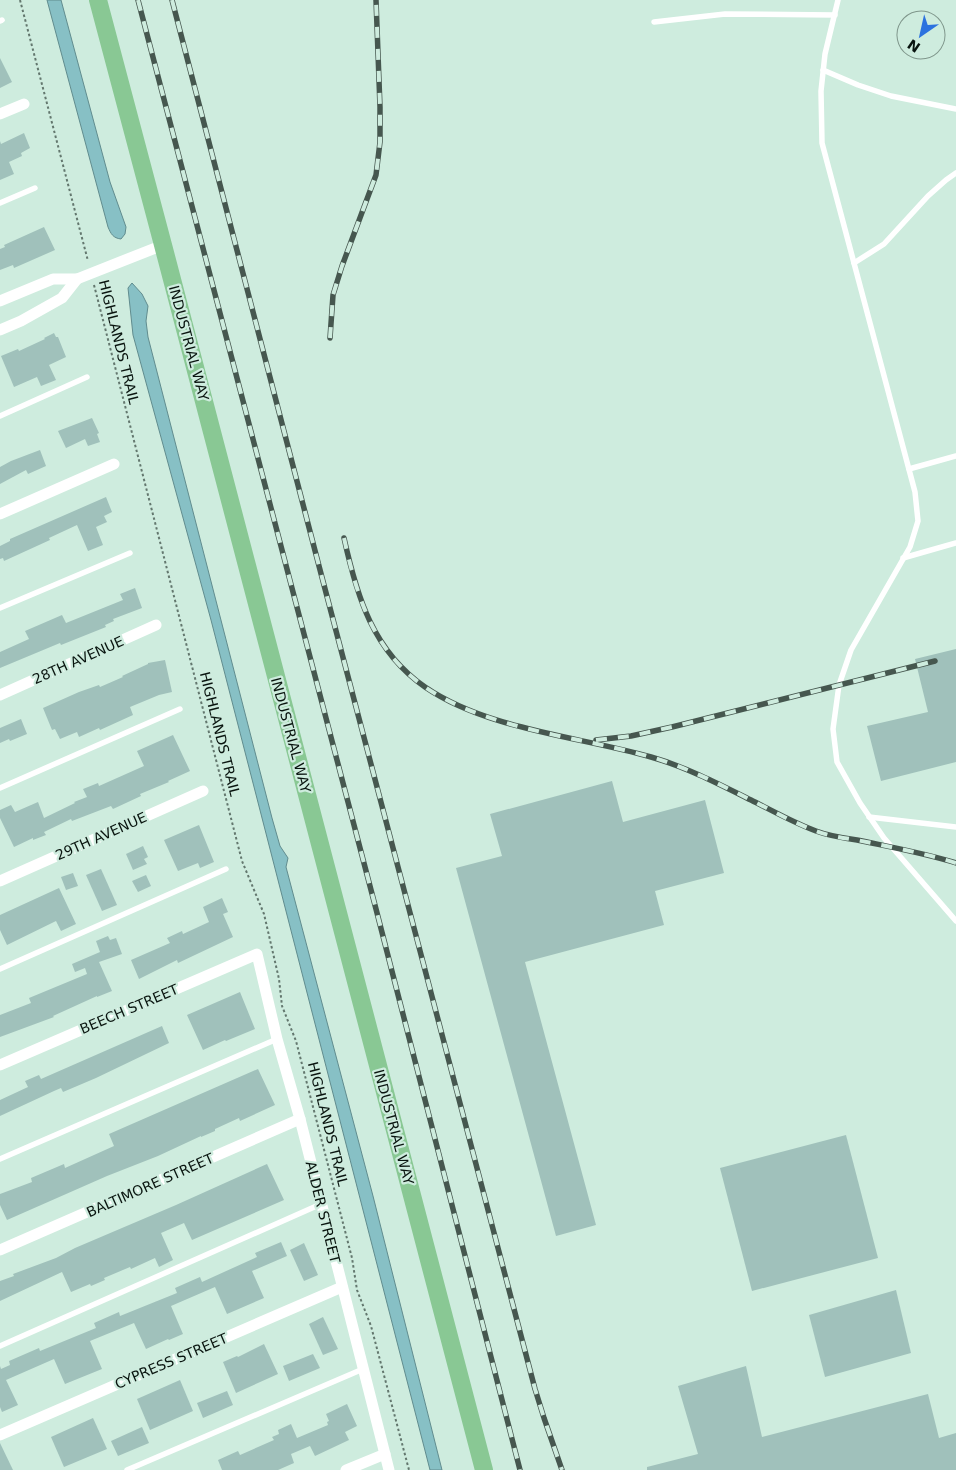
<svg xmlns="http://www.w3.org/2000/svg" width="956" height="1470" viewBox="0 0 956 1470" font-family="'DejaVu Sans',sans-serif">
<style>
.water{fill:#87c0c5;stroke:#618c8e}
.building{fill:#a0c1bb}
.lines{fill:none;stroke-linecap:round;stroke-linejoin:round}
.path{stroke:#63776e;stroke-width:2;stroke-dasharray:2.5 2.5;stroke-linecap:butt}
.service{stroke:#fff;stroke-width:5.5}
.minor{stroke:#fff;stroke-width:11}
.primary{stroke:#89c894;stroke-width:18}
.rail-casing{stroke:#46574f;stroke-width:5.5}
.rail{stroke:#ceecde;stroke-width:4;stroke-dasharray:11;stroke-linecap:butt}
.labels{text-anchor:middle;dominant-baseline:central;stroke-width:4.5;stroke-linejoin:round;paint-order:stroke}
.street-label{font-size:14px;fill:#09140f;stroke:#ceecde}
</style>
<rect width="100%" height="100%" fill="#ceecde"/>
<!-- water -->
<g class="water">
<path d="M47 0H61L110 182 126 227 125 234 121 239C113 238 111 234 108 227Z"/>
<path d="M132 283 142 294 148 306 146 321 148 337 272 818 280 846 288 858 286 867 373 1196 442 1470H430L211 620 133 335 128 288Z"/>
</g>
<!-- building -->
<g class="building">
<path d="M0 58 12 82 0 88Z"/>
<path d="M24 133 30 148 21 153 22 156 9 162 14 174 0 180V141L1 144Z"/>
<path d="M44 227 55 250 14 268 13 265 0 270V249L5 247 4 245Z"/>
<path d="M54 333 56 337H58L66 357 49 365 56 380 41 386 37 377 14 387 1 356 18 349 19 351 45 339 44 338Z"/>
<path d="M92 418 99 433 97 434 100 442 88 446 85 439 66 448 58 431Z"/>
<path d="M40 450 46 466 28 474 26 470 0 484V467L11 461Z"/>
<path d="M106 497 112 512 104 516 107 522 96 527 103 545 88 551 77 525 49 538 50 540 4 561 3 558 0 559V546L10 541V539Z"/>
<path d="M135 588 142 608 113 619 114 621 105 625 106 627 61 645 60 643 0 668V652L29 639 25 631 62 615 66 623 123 600 120 594Z"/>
<path d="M956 649V762L881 781 867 726 928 712 915 659Z"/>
<path d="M165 660 172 692 159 695 130 707 133 715 100 730 99 728 79 737 77 732 60 739 55 729 52 730 43 708 79 692 99 685 100 687 123 677 122 676 148 664V663Z"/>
<path d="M21 719 27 734 10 741 9 739 0 743V728Z"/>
<path d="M173 735 190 771 168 781 169 782 140 794 141 796 113 809 111 806 72 821 71 819 44 832 46 835 33 840V838L14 847 0 818V810L11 805 15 812 38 802 44 818 75 803 74 802 87 797 83 789 98 783 99 786 144 766 137 751Z"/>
<path d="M612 781 623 822 705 800 724 873 655 891 664 925 525 962 596 1225 556 1236 456 868 502 856 490 814Z"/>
<path d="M199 825 214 862 200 868 198 863 178 871 164 840Z"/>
<path d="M143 846 148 857 144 859 147 864 133 870 126 854Z"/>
<path d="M101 869 117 905 102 911 86 875Z"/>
<path d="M73 873 78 886 66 890 61 877Z"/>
<path d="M146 875 151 886 138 892 132 881Z"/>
<path d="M59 888 76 924 61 931 56 921 7 945 0 930V915Z"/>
<path d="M222 898 228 912 223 914 233 937 178 963 177 960 139 979 131 960 170 943 167 938 182 931 183 934 209 922 203 907Z"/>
<path d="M108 936 110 940 116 938 122 954 99 962 112 991 97 997V996L53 1016 54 1017 0 1037V1015L31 1003 29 998 87 974 85 968 75 972 72 964 100 952 96 941Z"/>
<path d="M240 992 255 1029 226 1041 225 1040 203 1050 187 1015Z"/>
<path d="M162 1026 169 1043 96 1078 63 1092 61 1088 54 1091 0 1116V1100L28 1087 25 1081 39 1075 41 1079Z"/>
<path d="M258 1069 275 1105 240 1121 239 1118 215 1129V1131L201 1137V1136L158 1156 107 1176 7 1220 0 1205V1194L32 1182 31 1178 64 1164 65 1168 114 1146 109 1134Z"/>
<path d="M846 1135 878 1258 752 1291 720 1168Z"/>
<path d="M267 1164 284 1200 192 1240 184 1223 161 1233 173 1260 159 1267 155 1258 131 1269 130 1267 104 1278 105 1280 91 1286 90 1284 71 1292 62 1272 0 1301V1281L14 1276 13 1274 56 1258 75 1248 176 1205Z"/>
<path d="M281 1242 287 1256 252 1271 264 1298 227 1314 215 1287 171 1306 183 1334 169 1340 168 1339 146 1349 134 1323 90 1341 102 1369 65 1384 54 1359 6 1380 18 1405 2 1412 0 1407V1366L1 1369 10 1365 9 1361 39 1348 40 1351 96 1328 94 1323 119 1312 120 1316 177 1293 175 1288 200 1277 202 1282 257 1257 255 1253Z"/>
<path d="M304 1243 318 1275 304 1281 290 1250Z"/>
<path d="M896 1290 911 1353 825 1377 809 1315Z"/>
<path d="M323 1317 338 1349 323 1355 309 1324Z"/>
<path d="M264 1344 278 1374 236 1393 223 1362 237 1356 238 1357Z"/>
<path d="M313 1354 320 1368 289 1381 283 1366Z"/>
<path d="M746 1366 762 1437 928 1394 939 1438 956 1433V1470H647V1467L698 1454 678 1386Z"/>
<path d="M180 1380 193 1411 150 1430 137 1399Z"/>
<path d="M227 1391 233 1405 203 1418 197 1403Z"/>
<path d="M347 1404 357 1426 345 1432 349 1440 315 1456 310 1446 291 1454 294 1463 278 1470H222L218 1460 238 1451 240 1455 274 1440 272 1437 279 1434 278 1430 291 1424 297 1438 328 1425 327 1422 329 1421 326 1414Z"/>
<path d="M93 1418 107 1449 64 1467 51 1437Z"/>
<path d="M142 1427 149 1443 118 1456 111 1441Z"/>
<path d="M0 1443 13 1470H0Z"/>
</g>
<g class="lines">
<!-- path -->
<g class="path">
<path d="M20 0 88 261"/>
<path d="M94 285 242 861 264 914 279 979 282 1006 296 1041 352 1258 357 1290 371 1326 409 1470"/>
</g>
<!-- service -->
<g class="service">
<path d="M838 0 825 54 821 91 822 143 915 492 918 521 910 547 851 650 839 685 833 729 837 762 860 803 884 838 956 921"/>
<path d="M0 21 2 20"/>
<path d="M654 22 725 14 835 15"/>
<path d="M823 70 858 85 891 96 956 109"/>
<path d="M0 203 35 188"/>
<path d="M854 263 884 244 928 196 946 180 956 173"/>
<path d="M0 416 87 377"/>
<path d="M909 469 956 456"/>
<path d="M903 558 956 543"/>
<path d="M0 608 130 553"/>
<path d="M0 788 180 709"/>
<path d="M869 817 956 827"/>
<path d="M0 969 226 869"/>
<path d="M0 1159 277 1039"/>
<path d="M0 1346 321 1204"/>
<path d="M127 1470 363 1369"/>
</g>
<!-- minor -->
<g class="minor">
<path d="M0 114 24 104"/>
<path d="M0 301 53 279H77L163 245"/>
<path d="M0 330 21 321 62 298 77 279"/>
<path d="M0 514 114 464"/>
<path d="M0 695 156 625"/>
<path d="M0 881 203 791"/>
<path d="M0 1065 257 954 277 1039 300 1119 389 1470"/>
<path d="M0 1250 300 1119"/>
<path d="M0 1435 342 1287"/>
<path d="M346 1470 385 1454"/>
</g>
<!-- primary -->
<path class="primary" d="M98 0 163 245 484 1470"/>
<defs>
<g id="rail">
<path d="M138 0 376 909 520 1470"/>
<path d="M172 0 319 566 535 1389 544 1418 562 1470"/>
<path d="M330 338 333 295 342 266 376 175 380 142V107L376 0"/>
<path d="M344 538C357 597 373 651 425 687 488 730 578 736 651 757 686 767 719 784 751 800 773 811 794 823 816 831 829 836 843 838 857 840 890 847 924 853 956 863"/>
<path d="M596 740 631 736 672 727 935 661"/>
</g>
</defs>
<!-- rail casing -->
<use href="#rail" class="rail-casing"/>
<!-- rail -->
<use href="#rail" class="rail"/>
</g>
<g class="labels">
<!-- street labels -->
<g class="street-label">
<text transform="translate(119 342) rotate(76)">HIGHLANDS TRAIL</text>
<text transform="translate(189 343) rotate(75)">INDUSTRIAL WAY</text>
<text transform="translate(78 660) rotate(-24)">28TH AVENUE</text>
<text transform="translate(220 734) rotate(76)">HIGHLANDS TRAIL</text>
<text transform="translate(291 735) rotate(75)">INDUSTRIAL WAY</text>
<text transform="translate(101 836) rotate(-24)">29TH AVENUE</text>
<text transform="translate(129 1009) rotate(-23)">BEECH STREET</text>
<text transform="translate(328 1124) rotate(76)">HIGHLANDS TRAIL</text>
<text transform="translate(394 1127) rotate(75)">INDUSTRIAL WAY</text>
<text transform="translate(150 1185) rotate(-24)">BALTIMORE STREET</text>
<text transform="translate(323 1212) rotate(76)">ALDER STREET</text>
<text transform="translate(171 1361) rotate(-23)">CYPRESS STREET</text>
</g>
</g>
<!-- north arrow -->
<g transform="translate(921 35) rotate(214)"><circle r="24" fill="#ceecde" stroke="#7f968b"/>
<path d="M0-4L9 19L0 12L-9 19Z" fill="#2c72df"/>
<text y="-8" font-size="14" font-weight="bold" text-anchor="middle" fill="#09140f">N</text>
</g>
</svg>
